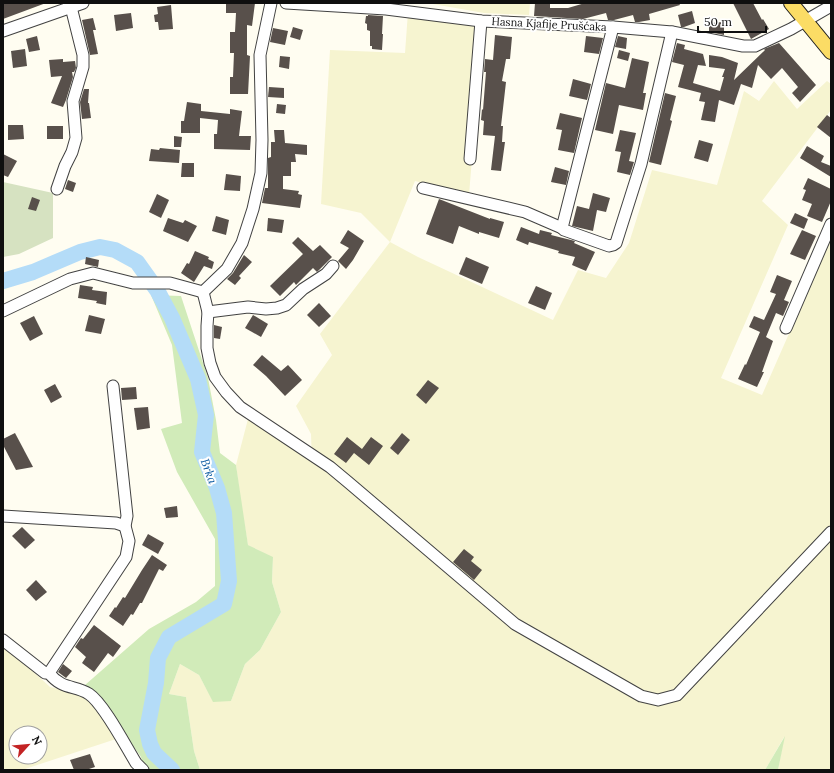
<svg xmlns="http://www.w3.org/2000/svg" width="834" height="773" viewBox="0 0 834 773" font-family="Lora,serif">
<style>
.farmland{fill:#f6f4d0;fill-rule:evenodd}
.green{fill:#d1ebb9}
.cemetery{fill:#d6e2c1}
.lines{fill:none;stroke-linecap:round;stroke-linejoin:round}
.river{stroke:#b4dcf8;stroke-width:16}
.building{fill:#58504b}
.minor-casing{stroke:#424242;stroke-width:13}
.major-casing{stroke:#202020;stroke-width:16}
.minor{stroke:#fff;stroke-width:11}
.major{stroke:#fbdc65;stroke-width:14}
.labels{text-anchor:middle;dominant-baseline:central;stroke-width:4;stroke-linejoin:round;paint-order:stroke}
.street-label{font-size:11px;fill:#0f0f0f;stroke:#fff}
.water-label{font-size:12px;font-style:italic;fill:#1460a5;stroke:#fff}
</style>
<rect width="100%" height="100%" fill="#fffdf1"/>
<!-- farmland -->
<g class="farmland">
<path d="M427 3H530L529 15 484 13Z"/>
<path d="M408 12 483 23 469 195 415 181 390 242 418 257 553 320 578 270 606 278 629 243 652 170 717 185 744 91 759 101 774 81 797 109 827 81 831 84V110L762 201 788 225 721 378 762 395 831 238V770H778L784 737 765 770H200L194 751 186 697 169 694 180 664 199 675 213 701H231L245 664 260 650 281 612 272 582 273 558 248 545 241 503 236 465 248 419 312 462 311 434 296 406 332 355 320 334 390 242 361 213 321 204 330 50 405 53Z"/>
<path d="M3 644 50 687 83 694 93 703 116 739 22 770H3ZM16 733H40V757H16Z"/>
</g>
<!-- green -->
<g class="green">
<path d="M151 295 181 296 208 378 216 420 220 453 236 465 248 545 273 557 272 582 281 612 260 650 245 664 231 701 213 702 199 675 180 664 169 694 186 697 194 751 200 770H144L141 757 94 691 85 685 149 629 196 602 215 586V539L177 472 161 429 182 423 172 345Z"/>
<path d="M785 736 778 770H765Z"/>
</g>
<!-- cemetery -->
<path class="cemetery" d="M3 182 53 193V238L19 254 3 257Z"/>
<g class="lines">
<!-- river -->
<path class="river" d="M3 281 33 272 80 252 100 247 115 250 137 262 157 290 172 318 198 379 206 415 202 452 217 488 224 513 229 581 224 604 169 637 158 658 156 683 147 730 150 744 154 753 172 770"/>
</g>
<!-- building -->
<g class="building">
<path d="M3 3H46L3 19Z"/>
<path d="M226 3H255L252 26 247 25V55L250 56 248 94H230V77H233L234 53H230V32H235L236 13H226Z"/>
<path d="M535 3 550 4V8H568L585 3H679L680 5 649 14 650 20 639 22H635L633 15 614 20H608L606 13 583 19 534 16Z"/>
<path d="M733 3H753L762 20 763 19 769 29 751 39Z"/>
<path d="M171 5 173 29 159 30 158 22H155L154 15 158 14 157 7Z"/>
<path d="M692 11 695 23 684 27H681L678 15Z"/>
<path d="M131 13 133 28 116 31 114 15Z"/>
<path d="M368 15 383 16 382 34H383L382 50 372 49V46H370V31L367 30V24L365 23 366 16H368Z"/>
<path d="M93 18 96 30H93L98 54 90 55 82 20Z"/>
<path d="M724 22V35L709 32V23Z"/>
<path d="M293 27 303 30 300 40 290 37Z"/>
<path d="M273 28 288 31 285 45 270 42Z"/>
<path d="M495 35 512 37 510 59H506L502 81 506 82 501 126H503L502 142H505L501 171 491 170 495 136 483 135 484 121 481 120 482 109 483 110 486 72H484L485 59 493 60Z"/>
<path d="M37 36 40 50 29 52 26 39Z"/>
<path d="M586 36 603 38 599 54 584 52Z"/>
<path d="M618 36 627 38 626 49 615 47Z"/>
<path d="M677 43 685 45 684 49 703 54 706 66 698 65 693 83 720 91 724 77H722L725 69 709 67V55L722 57 738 63 734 80 765 50 764 49 779 43 816 85 800 102 792 93 798 87 782 68 771 79 758 65 752 88 741 84 734 105 719 100 715 122 701 120 705 102 699 101 701 93 678 87 684 65 672 62Z"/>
<path d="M25 49 27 66 13 68 11 51Z"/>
<path d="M619 50 630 53 628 61 617 58Z"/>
<path d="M280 56 290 57 289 69 279 67Z"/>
<path d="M632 58 649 62 643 93H646L643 110 619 105 613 134 595 130 606 83 625 88Z"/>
<path d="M63 59V62L75 61 76 68 74 72H72L73 77 66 100 63 107 51 103 62 76 51 77 49 60Z"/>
<path d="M573 79 591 84 587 100 569 96Z"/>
<path d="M269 87 284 88V98L268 97Z"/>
<path d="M84 89H89L88 103H89L91 118 82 119 80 102Z"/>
<path d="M665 93 676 96 670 120 672 121 661 165 649 162Z"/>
<path d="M187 102 201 104V111L230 114V109L242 111 239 136H251L250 150 214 149V134H217L218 120 200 118V133H181V121H184Z"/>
<path d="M277 104 286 105 285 114 276 113Z"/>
<path d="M560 113 582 118 574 153 558 150 562 130 556 129Z"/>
<path d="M827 115 831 118V138L817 127Z"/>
<path d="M8 125H23L24 139 8 140Z"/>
<rect x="47" y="126" width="16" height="13"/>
<path d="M274 130H284L285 143 307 145V155L295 154 296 162H291V176H283V189L299 191 298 194 302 195 300 208 262 203 265 188H268V158L271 157V142H275Z"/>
<path d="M620 130 636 133 629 161 634 162 630 175 617 172 621 152 615 151Z"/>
<path d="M174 136 182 137 181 147H174Z"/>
<path d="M699 140 713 144 708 162 694 158Z"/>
<path d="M807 146 824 156 821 162 831 166V177L800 158Z"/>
<path d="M160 148 180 150 179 163 149 161 151 149 159 150Z"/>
<path d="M3 154 17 161 8 177 3 175Z"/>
<path d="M182 163H194V177H181Z"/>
<path d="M555 167 569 171 566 185 551 182Z"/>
<path d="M226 174 241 176 240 191 224 190Z"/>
<path d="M808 178 831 189V201L822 222 807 216 812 204 802 200 806 190 803 189Z"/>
<path d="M68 180 76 183 73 192 65 189Z"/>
<path d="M593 193 610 198 606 212 597 210 593 231 572 226 577 206 589 209Z"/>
<path d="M157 194 169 200 161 218 149 212Z"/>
<path d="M32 197 40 200 36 211 28 209Z"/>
<path d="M439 199 490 219V218L504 222 499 238 479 232V234L459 226 453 244 426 234Z"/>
<path d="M795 213 808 219 804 229 790 223Z"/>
<path d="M216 216 229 220 226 235 212 231Z"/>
<path d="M168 218 183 223 185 220 197 226 188 242 163 231Z"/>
<path d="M268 218 284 220 282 233 267 231Z"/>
<path d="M521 227 539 234 540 230 552 233 551 235 575 241 574 243 595 252 586 271 572 265 575 257 558 253 559 251 529 242 528 245 516 240Z"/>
<path d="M348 230 364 241 353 260 346 269 338 261 349 248 340 243Z"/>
<path d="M802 230 816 236 805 260 790 254Z"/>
<path d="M298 237 313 251 320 245 332 257 317 272 313 268 296 285 294 282 280 296 270 286 303 254 292 243Z"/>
<path d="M195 251 209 257 208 259 214 262 212 269 204 266 194 282 181 273 187 263 189 264Z"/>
<path d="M244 255 252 262 239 276 241 278 235 285 227 279 233 273Z"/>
<path d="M86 257 99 260 98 267 85 264Z"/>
<path d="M466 257 489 267 482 284 459 274Z"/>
<path d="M777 275 792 281 784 300 789 302 783 316 776 313 766 337 773 341 762 372H764L757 387 738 379 745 364 746 365 760 332 749 327 754 316 764 320 776 294 770 292Z"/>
<path d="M80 285 93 287 92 290 107 292 106 305 96 303 97 301 78 298Z"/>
<path d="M536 286 552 293 545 310 528 303Z"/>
<path d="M319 303 331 316 319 327 307 315Z"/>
<path d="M89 315 105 319 101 334 85 331Z"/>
<path d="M253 315 268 324 261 337 245 328Z"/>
<path d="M34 316 43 334 30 341 20 323Z"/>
<path d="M214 325 222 327 220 339 214 338Z"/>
<path d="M262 355 281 371 288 365 302 380 285 396 266 376 253 365Z"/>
<path d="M428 380 439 388 426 404 416 395Z"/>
<path d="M55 384 62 397 51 403 44 390Z"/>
<path d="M136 387 137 399 122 400 121 388Z"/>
<path d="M148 407 150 428 137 430 134 408Z"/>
<path d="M15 433 33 467 16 470 3 445V439Z"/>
<path d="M402 433 410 440 398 455 390 448Z"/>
<path d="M347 437 362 449 371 437 383 446 369 465 354 453 346 463 334 454Z"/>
<path d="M177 506 178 517 166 518 164 508Z"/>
<path d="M22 527 35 540 25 549 12 536Z"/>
<path d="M148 534 164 543 158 554 142 545Z"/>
<path d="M464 549 474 557 471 561 482 570 474 580 453 562Z"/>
<path d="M152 555 167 565 163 571 159 569 142 603H140L133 615 131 614 123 626 109 616 115 607 116 608 123 597 125 598 142 570Z"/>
<path d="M36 580 47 592 36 601 26 590Z"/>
<path d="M94 625 121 646 113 657 108 653 94 672 82 663 86 657 75 647 81 638 83 639Z"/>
<path d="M63 664 72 671 66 678 58 672Z"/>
<path d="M90 754 95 767 86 770H74L70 760Z"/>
</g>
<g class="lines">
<defs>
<g id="minor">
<path d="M286 3 386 9 481 21 613 27 672 32 743 46H755L791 29 831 6"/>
<path d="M613 27 562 228 564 230 609 246 613 245 616 243 641 164 672 32"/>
<path d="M3 31 83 3"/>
<path d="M470 159 481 21"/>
<path d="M423 188 525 212 562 228"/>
<path d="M57 189 65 166 72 152 76 138 73 101 83 67V55L71 7"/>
<path d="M203 292 208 312 207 326V348L210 363 215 377 226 392 240 407 330 467 348 482 515 624 641 696 658 700 677 695 831 532"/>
<path d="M3 311 70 279 93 273 133 283H170L203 292 227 269 242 243 253 209 261 173 262 140 260 55 271 3"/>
<path d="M208 312 248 307 266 309 277 308 286 305 303 289 326 274 333 266"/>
<path d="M786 328 831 224"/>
<path d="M3 516 116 523 125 526"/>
<path d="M3 640 45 673H49L126 557 129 541 125 526 127 516 113 386"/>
<path d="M49 673C62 690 75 685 89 694 104 704 126 747 136 763L143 770"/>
</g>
<path id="major" d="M791 3 831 52"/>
</defs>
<!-- minor casing -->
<use href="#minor" class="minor-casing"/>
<!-- major casing -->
<use href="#major" class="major-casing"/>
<!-- minor -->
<use href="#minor" class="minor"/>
<!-- major -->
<use href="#major" class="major"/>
</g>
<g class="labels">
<!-- street labels -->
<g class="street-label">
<text transform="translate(549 24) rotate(3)">Hasna Kjafije Prušćaka</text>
</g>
<!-- water labels -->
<g class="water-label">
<text transform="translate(209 471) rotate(70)">Brka</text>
</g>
</g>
<!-- border -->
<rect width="834" height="773" fill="none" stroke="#0f0f0f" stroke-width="8"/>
<!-- north arrow -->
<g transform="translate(28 745) rotate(63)"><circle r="19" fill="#ffffff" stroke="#9f9f9f"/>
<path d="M0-3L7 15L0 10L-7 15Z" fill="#c32324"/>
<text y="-6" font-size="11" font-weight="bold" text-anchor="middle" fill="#0f0f0f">N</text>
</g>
<!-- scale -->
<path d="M698 26v6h68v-6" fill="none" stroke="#0f0f0f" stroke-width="2"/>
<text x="704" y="26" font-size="12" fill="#0f0f0f" stroke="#ffffff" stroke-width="3" paint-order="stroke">50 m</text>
</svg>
